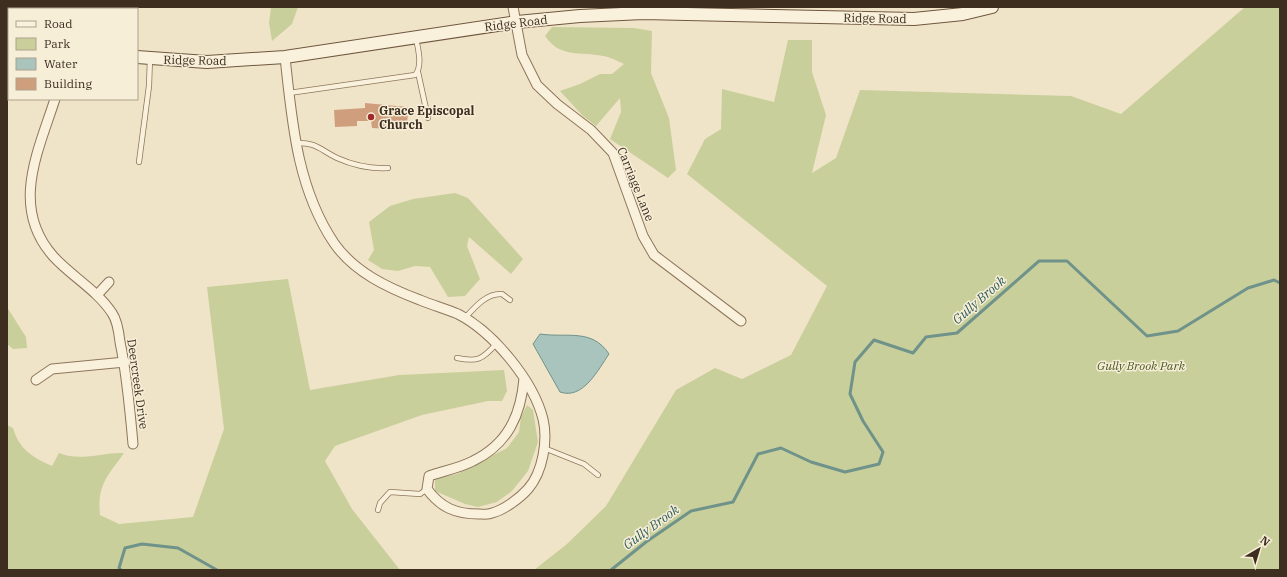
<svg xmlns="http://www.w3.org/2000/svg" width="1287" height="577" viewBox="0 0 1287 577" font-family="'IBM Plex Serif',serif">
<style>
.green{fill:#c9cf9b}
.water{fill:#a9c4bc;stroke:#6f938a}
.lines{fill:none;stroke-linecap:round;stroke-linejoin:round}
.stream{stroke:#6f938a;stroke-width:3}
.building{fill:#cf9f7d}
.service-casing{stroke:#8d765c;stroke-width:6}
.minor-casing{stroke:#8d765c;stroke-width:11}
.secondary-casing{stroke:#6f573f;stroke-width:14}
.service{stroke:#faf1dc;stroke-width:4.5}
.minor{stroke:#faf1dc;stroke-width:9}
.secondary{stroke:#faf1dc;stroke-width:12}
.poi-dot{fill:#9e2a2b;stroke:#f7eed8;stroke-width:1.5}
.labels{text-anchor:middle;dominant-baseline:central;stroke-width:3;stroke-linejoin:round;paint-order:stroke}
.street-label{font-size:12px;fill:#3d2e20;stroke:#f7eed8}
.poi-label{font-size:12px;font-weight:bold;fill:#3d2e20;stroke:#f7eed8;text-anchor:start}
.park-label{font-size:12px;font-style:italic;fill:#4d5a26;stroke:#f7eed8}
.water-label{font-size:13px;font-style:italic;fill:#2f5d5a;stroke:#f7eed8}
</style>
<rect width="100%" height="100%" fill="#f0e4c8"/>
<!-- green -->
<g class="green">
<path d="M271 7H298L292 24 272 41 269 23Z"/>
<path d="M1245 7H1280V570H534L567 544 606 506 676 390 715 368 742 379 791 355 827 286 687 174 705 139 721 129 722 89 774 102 788 40H812V72L826 115 812 173 836 158 860 90 1071 96 1121 114Z"/>
<path d="M552 27 634 28 652 31 651 73 669 118 676 170 668 178 610 139 621 112 620 98 596 126 583 116 560 91 580 84 600 74H612L624 64C618 61 610 57 603 56 580 51 561 59 545 36Z"/>
<path d="M455 193 468 198 523 259 511 274 469 237 467 246 480 279 465 296 448 297 430 267 415 266 398 271 382 269 368 260 374 250 369 222 390 206 413 199Z"/>
<path d="M288 279 310 390 399 375 504 370 507 391 502 401H488L422 415 335 446 325 461 352 509 400 570H7V425L13 428C19 449 32 457 52 466L59 453C81 462 102 452 124 453 108 476 97 484 100 515L119 524 193 517 224 429 207 287Z"/>
<path d="M7 307 26 337 27 348 13 349 7 344Z"/>
<path d="M527 405 533 410 538 442 528 471 512 491 497 502 478 507 465 504 435 491V479L457 474 507 448 519 432 521 417Z"/>
</g>
<!-- water -->
<path class="water" d="M540 334C567 338 592 328 609 354 598 370 583 400 560 392L533 344Z"/>
<g class="lines">
<!-- stream -->
<g class="stream">
<path d="M121 570 119 568 125 548 142 544 178 548 217 570"/>
<path d="M611 570 646 542 691 511 733 502 758 454 781 448 811 462 845 472 879 464 883 452 863 421 850 394 855 362 874 340 913 353 926 337 957 333 1039 261H1067L1147 336 1178 331 1248 288 1274 280 1280 283"/>
</g>
</g>
<!-- building -->
<path class="building" d="M365 103 408 107 407 130 372 128 371 121H357V126L335 127 334 110 365 108Z"/>
<g class="lines">
<defs>
<g id="service">
<path d="M418 72 428 118"/>
<path d="M289 93 415 75C423 66 418 49 416 38"/>
<path d="M295 143C317 142 320 150 337 158 355 166 370 169 388 168"/>
<path d="M139 162 149 86 150 58"/>
<path d="M464 319C474 308 486 293 502 294L510 300"/>
<path d="M457 358C477 362 482 360 496 344"/>
<path d="M544 448 584 464 598 475"/>
<path d="M378 510 380 503 390 492 420 494 427 489"/>
</g>
<g id="minor">
<path d="M513 7 522 55 537 85 557 104 591 130 613 153 643 236 654 255 741 321"/>
<path d="M80 9V7"/>
<path d="M285 57C292 122 297 188 334 243 354 272 388 288 420 300 432 305 446 309 458 314 493 332 533 380 543 419 548 440 543 472 528 489 520 498 504 510 492 513 488 515 483 514 479 514 456 514 441 508 427 489L429 476C443 471 460 468 473 461 508 444 521 415 524 378"/>
<path d="M55 99C38 152 10 207 53 256 71 276 97 290 112 313 117 320 119 333 120 342 127 375 130 410 133 444"/>
<path d="M97 295 109 282"/>
<path d="M36 380 52 369 125 362"/>
</g>
<g id="secondary">
<path d="M7 42H9"/>
<path d="M137 57 207 62 285 57 517 22 580 16 643 13 914 19 963 14 992 7"/>
</g>
</defs>
<!-- service casing -->
<use href="#service" class="service-casing"/>
<!-- minor casing -->
<use href="#minor" class="minor-casing"/>
<!-- secondary casing -->
<use href="#secondary" class="secondary-casing"/>
<!-- service -->
<use href="#service" class="service"/>
<!-- minor -->
<use href="#minor" class="minor"/>
<!-- secondary -->
<use href="#secondary" class="secondary"/>
</g>
<!-- markers -->
<circle class="poi-dot" cx="371" cy="117" r="4"/>
<g class="labels">
<!-- street labels -->
<g class="street-label">
<text transform="translate(875 18) rotate(1)">Ridge Road</text>
<text transform="translate(516 23) rotate(-7)">Ridge Road</text>
<text transform="translate(195 60) rotate(1)">Ridge Road</text>
<text transform="translate(636 184) rotate(68)">Carriage Lane</text>
<text transform="translate(138 384) rotate(82)">Deercreek Drive</text>
</g>
<!-- poi labels -->
<g class="poi-label">
<text x="379" y="110">Grace Episcopal<tspan x="379" dy="14">Church</tspan></text>
</g>
<!-- park labels -->
<g class="park-label">
<text x="1141" y="365">Gully Brook Park</text>
</g>
<!-- water labels -->
<g class="water-label">
<text transform="translate(979 300) rotate(-41)">Gully Brook</text>
<text transform="translate(651 527) rotate(-36)">Gully Brook</text>
</g>
</g>
<!-- border -->
<rect width="1287" height="577" fill="none" stroke="#3d2e20" stroke-width="16"/>
<!-- legend -->
<rect x="8" y="8" width="130" height="92" fill="#f7eed8" stroke="#ada18e"/>
<rect x="16" y="21" width="20" height="6" fill="#faf1dc" stroke="#ada18e"/>
<text x="44" y="28" font-size="12" fill="#3d2e20">Road</text>
<rect x="16" y="38" width="20" height="12" fill="#c9cf9b" stroke="#ada18e"/>
<text x="44" y="48" font-size="12" fill="#3d2e20">Park</text>
<rect x="16" y="58" width="20" height="12" fill="#a9c4bc" stroke="#ada18e"/>
<text x="44" y="68" font-size="12" fill="#3d2e20">Water</text>
<rect x="16" y="78" width="20" height="12" fill="#cf9f7d" stroke="#ada18e"/>
<text x="44" y="88" font-size="12" fill="#3d2e20">Building</text>
<!-- north arrow -->
<g transform="translate(1259 549) rotate(38)" stroke="#f7eed8" stroke-width="3" paint-order="stroke">
<path d="M0-3L7 15L0 10L-7 15Z" fill="#3d2e20"/>
<text y="-6" font-size="11" font-weight="bold" text-anchor="middle" fill="#3d2e20">N</text>
</g>
</svg>
